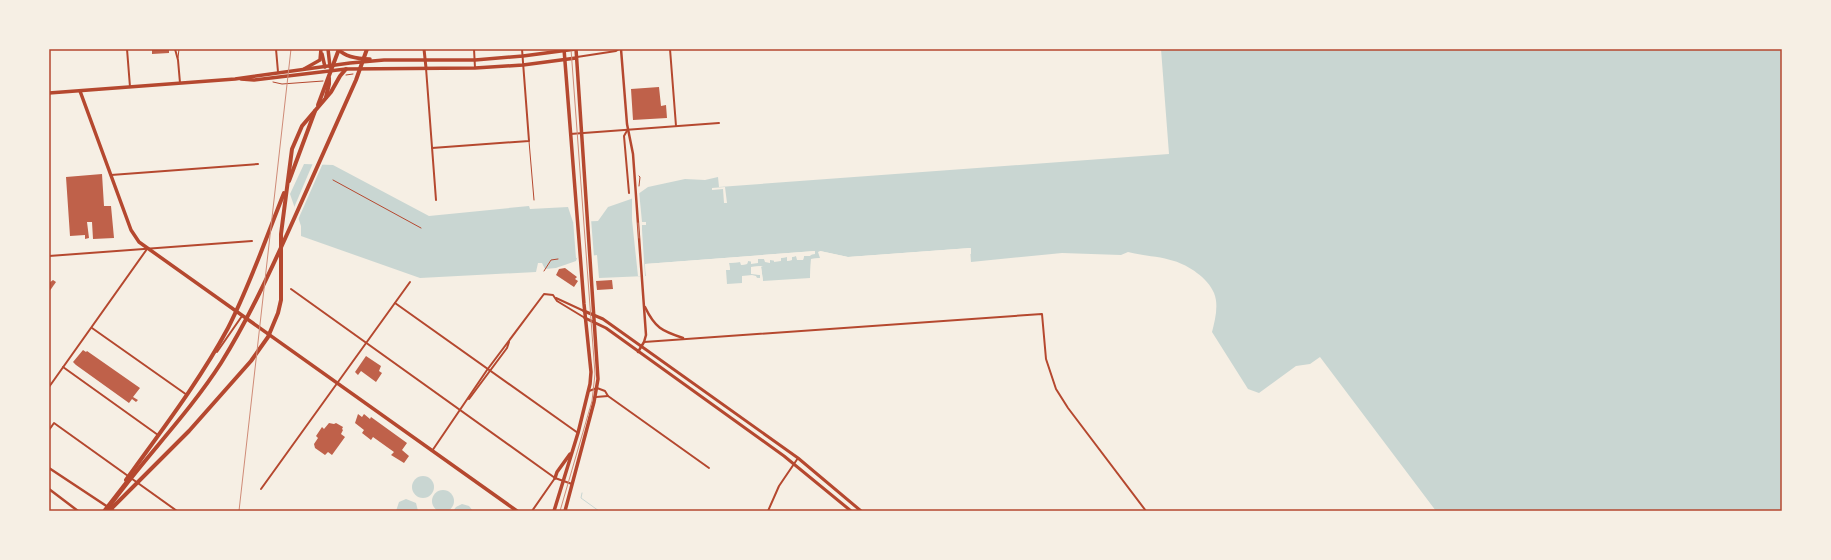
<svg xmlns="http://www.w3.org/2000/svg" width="1831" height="560" viewBox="0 0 1831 560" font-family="'Alegreya Sans',sans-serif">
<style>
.water{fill:#c9d6d2}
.pier{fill:#f6efe4}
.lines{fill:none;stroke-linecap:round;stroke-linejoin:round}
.stream{stroke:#c9d6d2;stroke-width:1}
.building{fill:#bf614a}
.path{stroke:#b5482f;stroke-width:1}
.service{stroke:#b5482f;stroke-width:1}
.minor{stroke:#b5482f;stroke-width:2}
.tertiary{stroke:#b5482f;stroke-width:2.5}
.secondary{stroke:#b5482f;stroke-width:3}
.primary{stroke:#b5482f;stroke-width:3.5}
.motorway{stroke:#b5482f;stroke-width:4}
.tram{stroke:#cf8b77;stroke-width:1}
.rail{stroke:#cf8b77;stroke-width:1}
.neatline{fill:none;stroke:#b5482f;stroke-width:1.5}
</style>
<rect width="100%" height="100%" fill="#f6efe4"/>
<!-- water -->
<g class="water">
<path d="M1161 49H1782V511H1436L1320 357 1310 364 1296 366 1259 393 1248 389 1212 332C1215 320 1219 305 1214 293 1208 278 1188 265 1174 261 1159 256 1143 256 1128 252L1121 255 1062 253 971 262 970 248 848 257 820 251V258L811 259 810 278 763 281 761 266 751 267V273L760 275V278L742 277V283L727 284 726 270H730L729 263 741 262V265L747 264 748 261 758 263V259H764L770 263V260L776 261 780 258 787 257V261L792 260V257L796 256 803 260 804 256H810L815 251 645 264 646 276 599 278 597 255 577 258 576 261 556 268 545 269 542 263H538L536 272 420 278 301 236V226L290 194 304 164 333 165 429 216 529 206 530 209 568 207 573 222 598 221 608 207 631 199 648 187 685 179 705 180 718 177 719 187 1169 154Z"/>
<circle cx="423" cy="487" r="11"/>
<circle cx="443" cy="501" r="11"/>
<path d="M406 499 416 503 418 511H396L399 502Z"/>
<path d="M462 504 469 506 473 511H453L456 507Z"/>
</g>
<!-- pier -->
<g class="pier">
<path d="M313 163H323L297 222 293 210Z"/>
<path d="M725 187 727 203H724L723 189 712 190V188Z"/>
<path d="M639 191 642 222H646V225H642V230L645 276H638L632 220V196Z"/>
<path d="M591 219 594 257 576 258 573 220Z"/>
<path d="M971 248V254H969V250L848 259 821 253V260L813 261 812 278H810L811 259 820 258 818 252 820 251 848 257Z"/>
<path d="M815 251V254L804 256 803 260H797L796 256 792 257V260L787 261V257L781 258V261L774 262V260H770V263L765 262 764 259H758V263L751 264V261H748L747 264 741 265 740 262 729 263 730 270H724L727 268 728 261 741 260 743 263 751 259 756 261 757 257 647 266 648 275 646 276 645 264Z"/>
<path d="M763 266 761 267 763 281 750 278H744V283H742V276L752 275 756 276 757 278H760V275L751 274V267Z"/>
</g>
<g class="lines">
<!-- stream -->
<path class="stream" d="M582 493 581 498 599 511"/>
</g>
<!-- building -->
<g class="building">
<path d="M152 49H169V53L152 54Z"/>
<path d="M659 87 661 106 666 105 667 118 633 120 631 89Z"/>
<path d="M102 174 104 206H111L114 238 93 239 92 222H87L89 238 85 239V235L70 236 66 177Z"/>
<path d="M565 268 577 277 575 279 578 281 574 287 556 275 559 269Z"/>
<path d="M53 280 56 282 49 292V283Z"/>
<path d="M612 280 613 289 597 290 596 281Z"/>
<path d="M83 350 86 352 87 351 140 388 133 397 138 400 136 402 132 399 129 403 76 365 73 362Z"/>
<path d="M366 356 381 366 379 371 382 373 376 382 361 371 358 375 355 372Z"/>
<path d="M358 414 362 417 364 414 370 419 371 417 407 443 402 450 409 456 404 463 391 455 394 452 373 437 371 440 362 433 364 430 355 423Z"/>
<path d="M329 423 334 424 336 423 343 427 342 429 343 430 341 434 345 437 332 455 328 452 325 455 315 448 314 444 318 438 316 436 322 427 324 429Z"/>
</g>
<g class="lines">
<!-- path -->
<g class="path">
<path d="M346 75 353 74"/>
<path d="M273 82 282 84 323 81"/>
<path d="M639 176 640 177 639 186"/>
<path d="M333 180 421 228"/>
<path d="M544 271 551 260 558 259"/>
</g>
<!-- service -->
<g class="service">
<path d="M178 58 179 49"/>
<path d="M529 141 534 200"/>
</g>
<!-- minor -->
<g class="minor">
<path d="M127 49 130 87"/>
<path d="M175 49 178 60 180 83"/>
<path d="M276 49 278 72"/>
<path d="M474 49 475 68"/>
<path d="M670 49 676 126"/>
<path d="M577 57 616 51 619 49"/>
<path d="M426 68 436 200"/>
<path d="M628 129 624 136 629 193"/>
<path d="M570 134 719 123"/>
<path d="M432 148 529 141 522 49"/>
<path d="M111 175 258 164"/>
<path d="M49 256 252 241"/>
<path d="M291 289 555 478 572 484"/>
<path d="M556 298 584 311"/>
<path d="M395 303 578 433"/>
<path d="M92 328 187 395"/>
<path d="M644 342 1042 314 1046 359 1056 389 1068 408 1146 511"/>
<path d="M217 352 242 316"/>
<path d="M63 367 158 435"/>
<path d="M49 387 147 249"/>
<path d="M589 391 597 388 605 391 608 396 709 468"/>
<path d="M596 397 608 396"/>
<path d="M469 399 507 348 509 342"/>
<path d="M49 430 54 423 177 511"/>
<path d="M432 451 487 370 544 294 553 295 557 301 585 318"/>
<path d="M261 489 410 282"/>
<path d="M103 511 127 480"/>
<path d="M532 511 555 478"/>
<path d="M768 511 779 486 798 458"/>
</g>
<!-- tertiary -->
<g class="tertiary">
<path d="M621 49 627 124 633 154 646 335 644 342 638 352"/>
<path d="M645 307C655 328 662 331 683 338"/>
<path d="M49 468 114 511"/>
<path d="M49 489 78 511"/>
</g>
<!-- secondary -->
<g class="secondary">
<path d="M424 49 426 68"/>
<path d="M584 311 603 319 798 458 861 511"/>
<path d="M585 318 606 328 784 456 851 511"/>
</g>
<!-- primary -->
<g class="primary">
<path d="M328 49 330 67"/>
<path d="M338 49C346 58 359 59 370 59"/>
<path d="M322 54 325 67"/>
<path d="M304 69 320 60 321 49"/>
<path d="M241 79 254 80 346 69 475 68 523 65 576 58"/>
<path d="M80 91 131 230 139 242 517 511"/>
<path d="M49 93 235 79 350 63 384 60H475L523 56 576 49"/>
<path d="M555 478 557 472 570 454"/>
<path d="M554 511 578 433 590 384 591 372 584 304 564 49"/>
<path d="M565 511 594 402 598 379 576 49"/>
</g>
<!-- motorway -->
<g class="motorway">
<path d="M326 97 329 84V78"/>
<path d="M318 105 339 49"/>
<path d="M289 181 315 111"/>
<path d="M126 480C161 431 199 382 228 328 250 285 266 238 284 193"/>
<path d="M106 511C142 460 187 416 221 363 249 318 271 270 293 221 314 174 335 127 356 80L367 49"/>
<path d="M109 511 189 431 251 361 268 337 278 313 281 300V234L292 149 302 126 331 92 340 76 346 69"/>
</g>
<!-- tram -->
<path class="tram" d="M560 511 592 401 595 374 571 49"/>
<!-- rail -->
<g class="rail">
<path d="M638 223 639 238"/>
<path d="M239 511 291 49"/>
</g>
</g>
<!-- border -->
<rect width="1831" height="560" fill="none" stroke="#f6efe4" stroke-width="100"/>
<rect x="50" y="50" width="1731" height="460" class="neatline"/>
</svg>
